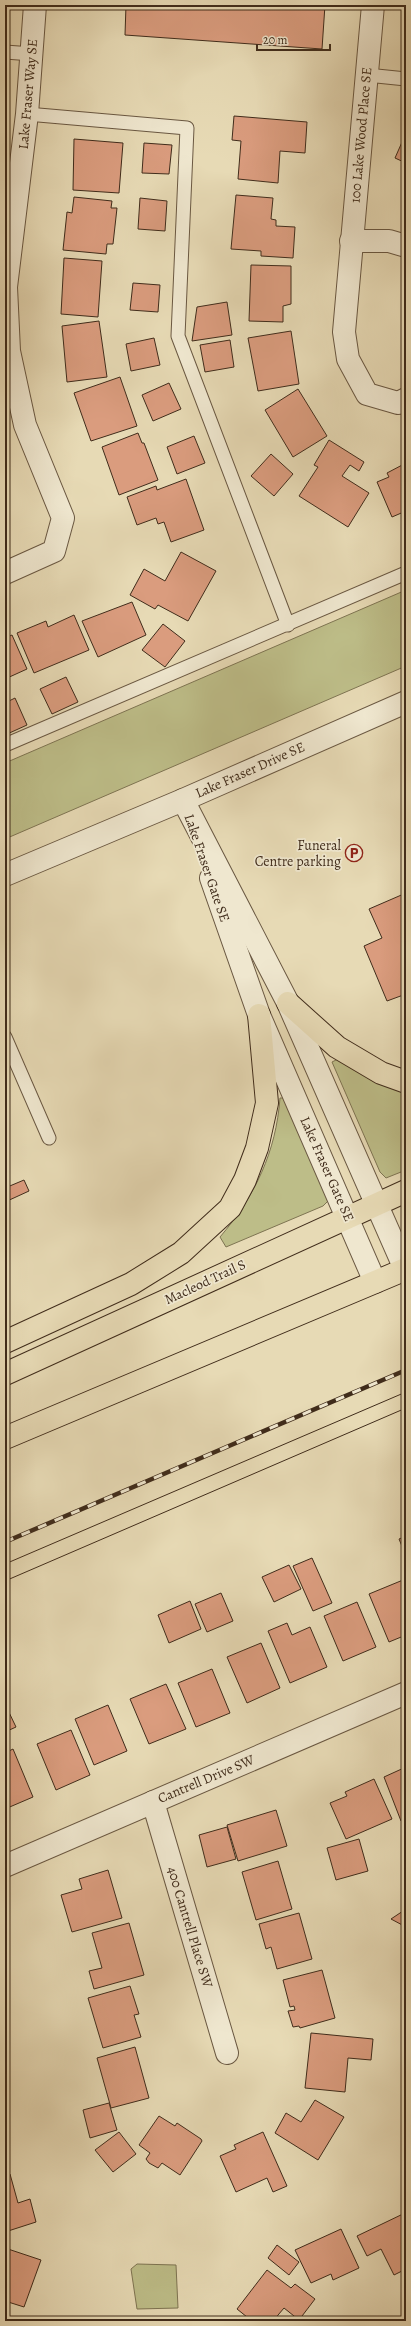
<svg xmlns="http://www.w3.org/2000/svg" width="411" height="2326" viewBox="0 0 411 2326" font-family="Alegreya,serif">
<style>
.green{fill:#bdbd88;stroke:#7e7452}
.building{fill:#da9c7e;stroke:#402c1b}
.lines{fill:none;stroke-linecap:round;stroke-linejoin:round}
.lane-casing{stroke:#6a5842;stroke-width:15}
.street-casing{stroke:#6a5842;stroke-width:24}
.highway-casing{stroke:#402c1b;stroke-width:24}
.lane{stroke:#efe7cf;stroke-width:13}
.street{stroke:#efe7cf;stroke-width:22}
.highway{stroke:#e7dab5;stroke-width:22}
.tram{stroke:#402c1b;stroke-width:1}
.rail-casing{stroke:#402c1b;stroke-width:4.5}
.rail{stroke:#efe7cf;stroke-width:3;stroke-dasharray:9;stroke-linecap:butt}
.labels{text-anchor:middle;dominant-baseline:central;stroke-width:3.5;stroke-linejoin:round;paint-order:stroke}
.street-label{font-size:14px;fill:#402c1b;stroke:#efe7cf}
.poi-label{font-size:14px;fill:#402c1b;stroke:#efe7cf;text-anchor:end}
</style>
<rect width="100%" height="100%" fill="#e7dab5"/>
<filter id="stains"><feTurbulence type="fractalNoise" baseFrequency=".005" numOctaves="4"/><feColorMatrix values="0 0 0 0 .2 0 0 0 0 .09 0 0 0 0 .02 0 0 0 .5 -.17"/></filter>
<radialGradient id="worn" r=".72"><stop offset=".6" stop-color="#630" stop-opacity="0"/><stop offset="1" stop-color="#630" stop-opacity=".3"/></radialGradient>
<!-- green -->
<g class="green">
<path d="M406 590V666L5 839V763Z"/>
<path d="M338 1059 378 1083 406 1093V1170L386 1178 380 1172 332 1062Z"/>
<path d="M280 1098H288L330 1199 323 1206 226 1247 220 1237C255 1196 276 1152 280 1098Z"/>
<path d="M137 2264 176 2265 178 2308 137 2309 131 2269Z"/>
</g>
<!-- building -->
<g class="building">
<path d="M126 5H325L322 49 125 35Z"/>
<path d="M234 116 307 122 305 153 280 151 278 183 238 179 241 141 232 140Z"/>
<path d="M406 133V163L395 158Z"/>
<path d="M74 139 123 143 119 193 73 190Z"/>
<path d="M144 143 172 145 169 174 142 173Z"/>
<path d="M236 195 273 198 271 219 276 220V226L295 227 293 258 261 256V251L231 249Z"/>
<path d="M74 197 112 201 111 208H117L113 244H107L106 254 63 250 67 212 72 213Z"/>
<path d="M140 198 167 201 165 231 138 229Z"/>
<path d="M64 258 102 261 98 317 61 314Z"/>
<path d="M251 265 291 266V304L283 306V322L249 321Z"/>
<path d="M133 283 160 285 158 312 130 310Z"/>
<path d="M227 302 232 335 192 341 197 307Z"/>
<path d="M99 321 107 377 67 382 62 326Z"/>
<path d="M291 331 299 384 258 391 248 338Z"/>
<path d="M154 338 160 365 131 371 126 344Z"/>
<path d="M230 340 234 367 205 372 200 345Z"/>
<path d="M120 377 137 426 91 441 74 393Z"/>
<path d="M169 383 181 409 153 421 142 395Z"/>
<path d="M298 389 327 436 293 457 265 410Z"/>
<path d="M138 433 142 443H144L158 480 119 495 102 447Z"/>
<path d="M194 436 205 463 177 474 167 447Z"/>
<path d="M329 440 364 462 359 471 350 465 342 476 369 493 348 527 299 496 318 467 314 465Z"/>
<path d="M271 454 293 474 274 496 251 476Z"/>
<path d="M406 463V511L392 517 377 482 389 477 387 473Z"/>
<path d="M186 479 204 530 171 542 164 522 158 524 156 518 137 525 127 497 156 486 157 490Z"/>
<path d="M181 552 216 571 188 621 158 605 155 609 130 595 144 569 165 581Z"/>
<path d="M132 602 146 635 98 657 82 621Z"/>
<path d="M74 615 89 650 34 673 17 633 46 621 48 627Z"/>
<path d="M163 624 185 641 165 667 142 650Z"/>
<path d="M12 635 27 669 5 679V638Z"/>
<path d="M66 677 78 702 52 714 40 689Z"/>
<path d="M15 698 27 725 5 735V703Z"/>
<path d="M406 893V994L387 1001 364 946 382 938 369 909Z"/>
<path d="M24 1180 29 1191 5 1202V1188Z"/>
<path d="M406 1536V1556L399 1539Z"/>
<path d="M312 1558 332 1603 313 1611 293 1566Z"/>
<path d="M289 1565 301 1589 274 1602 262 1577Z"/>
<path d="M403 1580 406 1587V1635L389 1642 369 1594Z"/>
<path d="M221 1593 233 1621 207 1632 195 1604Z"/>
<path d="M190 1601 201 1629 169 1643 158 1615Z"/>
<path d="M357 1602 376 1647 343 1661 324 1616Z"/>
<path d="M287 1623 292 1635 310 1627 327 1667 290 1683 268 1631Z"/>
<path d="M261 1643 280 1688 247 1703 227 1657Z"/>
<path d="M212 1669 230 1713 196 1727 178 1683Z"/>
<path d="M166 1684 186 1729 149 1744 130 1699Z"/>
<path d="M5 1704 16 1727 5 1732Z"/>
<path d="M108 1705 127 1751 94 1765 75 1719Z"/>
<path d="M71 1730 90 1775 56 1790 37 1744Z"/>
<path d="M13 1749 33 1797 5 1809V1753Z"/>
<path d="M406 1767V1820L401 1821 384 1777Z"/>
<path d="M374 1779 392 1819 346 1839 330 1803 347 1796 345 1792Z"/>
<path d="M276 1810 287 1846 238 1861 227 1825Z"/>
<path d="M227 1827 236 1859 207 1867 199 1835Z"/>
<path d="M359 1839 368 1871 336 1880 327 1848Z"/>
<path d="M278 1861 292 1909 256 1920 242 1872Z"/>
<path d="M108 1870 122 1918 72 1932 61 1895 82 1889 79 1879Z"/>
<path d="M406 1909V1927L391 1919Z"/>
<path d="M299 1913 312 1959 277 1969 271 1947 266 1949 259 1924Z"/>
<path d="M129 1923 144 1975 94 1989 89 1971 102 1968 92 1933Z"/>
<path d="M322 1970 335 2018 300 2028 299 2026 293 2027 288 2011 295 2010 294 2006 290 2007 283 1980Z"/>
<path d="M130 1986 139 2014 134 2015 141 2037 103 2048 88 1998Z"/>
<path d="M311 2033 373 2039 371 2060 348 2058 345 2092 305 2088Z"/>
<path d="M135 2047 149 2098 111 2108 97 2058Z"/>
<path d="M315 2100 344 2117 318 2160 275 2133 286 2113 301 2122Z"/>
<path d="M109 2103 117 2130 90 2138 83 2110Z"/>
<path d="M159 2116 175 2126 177 2123 201 2139 202 2141 180 2175 162 2163 158 2168 149 2163 146 2159 150 2153 139 2145Z"/>
<path d="M119 2132 136 2154 113 2172 95 2150Z"/>
<path d="M263 2132 287 2186 273 2192 267 2178 236 2192 220 2156 236 2149 234 2145Z"/>
<path d="M10 2174 18 2203 30 2199 36 2222 5 2232V2176Z"/>
<path d="M405 2213 406 2269 394 2275 381 2249 367 2256 357 2236Z"/>
<path d="M341 2229 359 2268 333 2280 331 2274 311 2283 295 2250Z"/>
<path d="M277 2245 299 2262 289 2275 268 2258Z"/>
<path d="M5 2248 41 2260 24 2307 5 2301Z"/>
<path d="M267 2270 291 2288 295 2284 315 2299 299 2320 284 2308 273 2321H252L237 2309Z"/>
</g>
<g class="lines">
<defs>
<g id="lane">
<path d="M5 52 32 54"/>
<path d="M367 75 406 79"/>
<path d="M27 114 187 128 178 336 288 625"/>
<path d="M5 745 406 573"/>
<path d="M5 1037 49 1138"/>
</g>
<g id="street">
<path d="M373 5 344 332 348 359 367 394 398 403 406 399"/>
<path d="M351 241H389L406 246"/>
<path d="M5 573 54 551 63 518 25 425 9 351 6 287 27 114 35 5"/>
<path d="M183 800 288 1003 405 1269"/>
<path d="M5 875 183 800 406 702"/>
<path d="M211 878 259 1015 375 1282"/>
<path d="M153 1802 227 2053"/>
<path d="M5 1866 406 1693"/>
</g>
<g id="highway">
<path d="M288 1003 337 1047 381 1073 406 1082"/>
<path d="M5 1342 131 1284 181 1253 230 1208 245 1180 257 1148 267 1103 259 1015"/>
<path d="M5 1374 406 1191"/>
<path d="M5 1438 406 1269"/>
</g>
</defs>
<!-- lane casing -->
<use href="#lane" class="lane-casing"/>
<!-- street casing -->
<use href="#street" class="street-casing"/>
<!-- highway casing -->
<use href="#highway" class="highway-casing"/>
<!-- lane -->
<use href="#lane" class="lane"/>
<!-- street -->
<use href="#street" class="street"/>
<!-- highway -->
<use href="#highway" class="highway"/>
<!-- tram -->
<g class="tram">
<path d="M5 1564 406 1392"/>
<path d="M5 1581 406 1408"/>
</g>
<defs>
<path id="rail" d="M5 1542 406 1370"/>
</defs>
<!-- rail casing -->
<use href="#rail" class="rail-casing"/>
<!-- rail -->
<use href="#rail" class="rail"/>
</g>
<!-- icons -->
<defs>
<symbol id="parking-ring" viewBox="-11 -11 22 22"><circle r="9.5" fill="#efe7cf" stroke="#8f2418" stroke-width="1.5"/><path d="M-3.5-5.5H1a3.5 3.5 0 0 1 0 7H-1V5.5H-3.5ZM-1-3.4V-.6H.8a1.4 1.4 0 0 0 0-2.8Z" fill="#8f2418"/></symbol>
</defs>
<g fill-rule="evenodd">
<use href="#parking-ring" x="344" y="843" width="20" height="20"/>
</g>
<g class="labels">
<!-- street labels -->
<g class="street-label">
<text transform="translate(28 94) rotate(-85)">Lake Fraser Way SE</text>
<text transform="translate(361 135) rotate(-85)">100 Lake Wood Place SE</text>
<text transform="translate(250 770) rotate(-24)">Lake Fraser Drive SE</text>
<text transform="translate(207 868) rotate(71)">Lake Fraser Gate SE</text>
<text transform="translate(327 1169) rotate(66)">Lake Fraser Gate SE</text>
<text transform="translate(205 1282) rotate(-25)">Macleod Trail S</text>
<text transform="translate(206 1779) rotate(-23)">Cantrell Drive SW</text>
<text transform="translate(190 1927) rotate(73)">400 Cantrell Place SW</text>
</g>
<!-- poi labels -->
<g class="poi-label">
<text x="341" y="845">Funeral<tspan x="341" dy="16">Centre parking</tspan></text>
</g>
</g>
<!-- margin -->
<rect width="411" height="2326" fill="none" stroke="#e7dab5" stroke-width="20"/>
<rect x="6" y="6" width="399" height="2314" fill="none" stroke="#402c1b" stroke-width="2"/>
<rect x="10" y="10" width="391" height="2306" fill="none" stroke="#402c1b"/>
<!-- scale -->
<path d="M257 44v6h73v-6" fill="none" stroke="#402c1b" stroke-width="2"/>
<text x="263" y="44" font-size="12" fill="#402c1b" stroke="#efe7cf" stroke-width="3" paint-order="stroke">20 m</text>
<rect width="100%" height="100%" filter="url(#stains)"/>
<rect width="100%" height="100%" fill="url(#worn)"/>
</svg>
